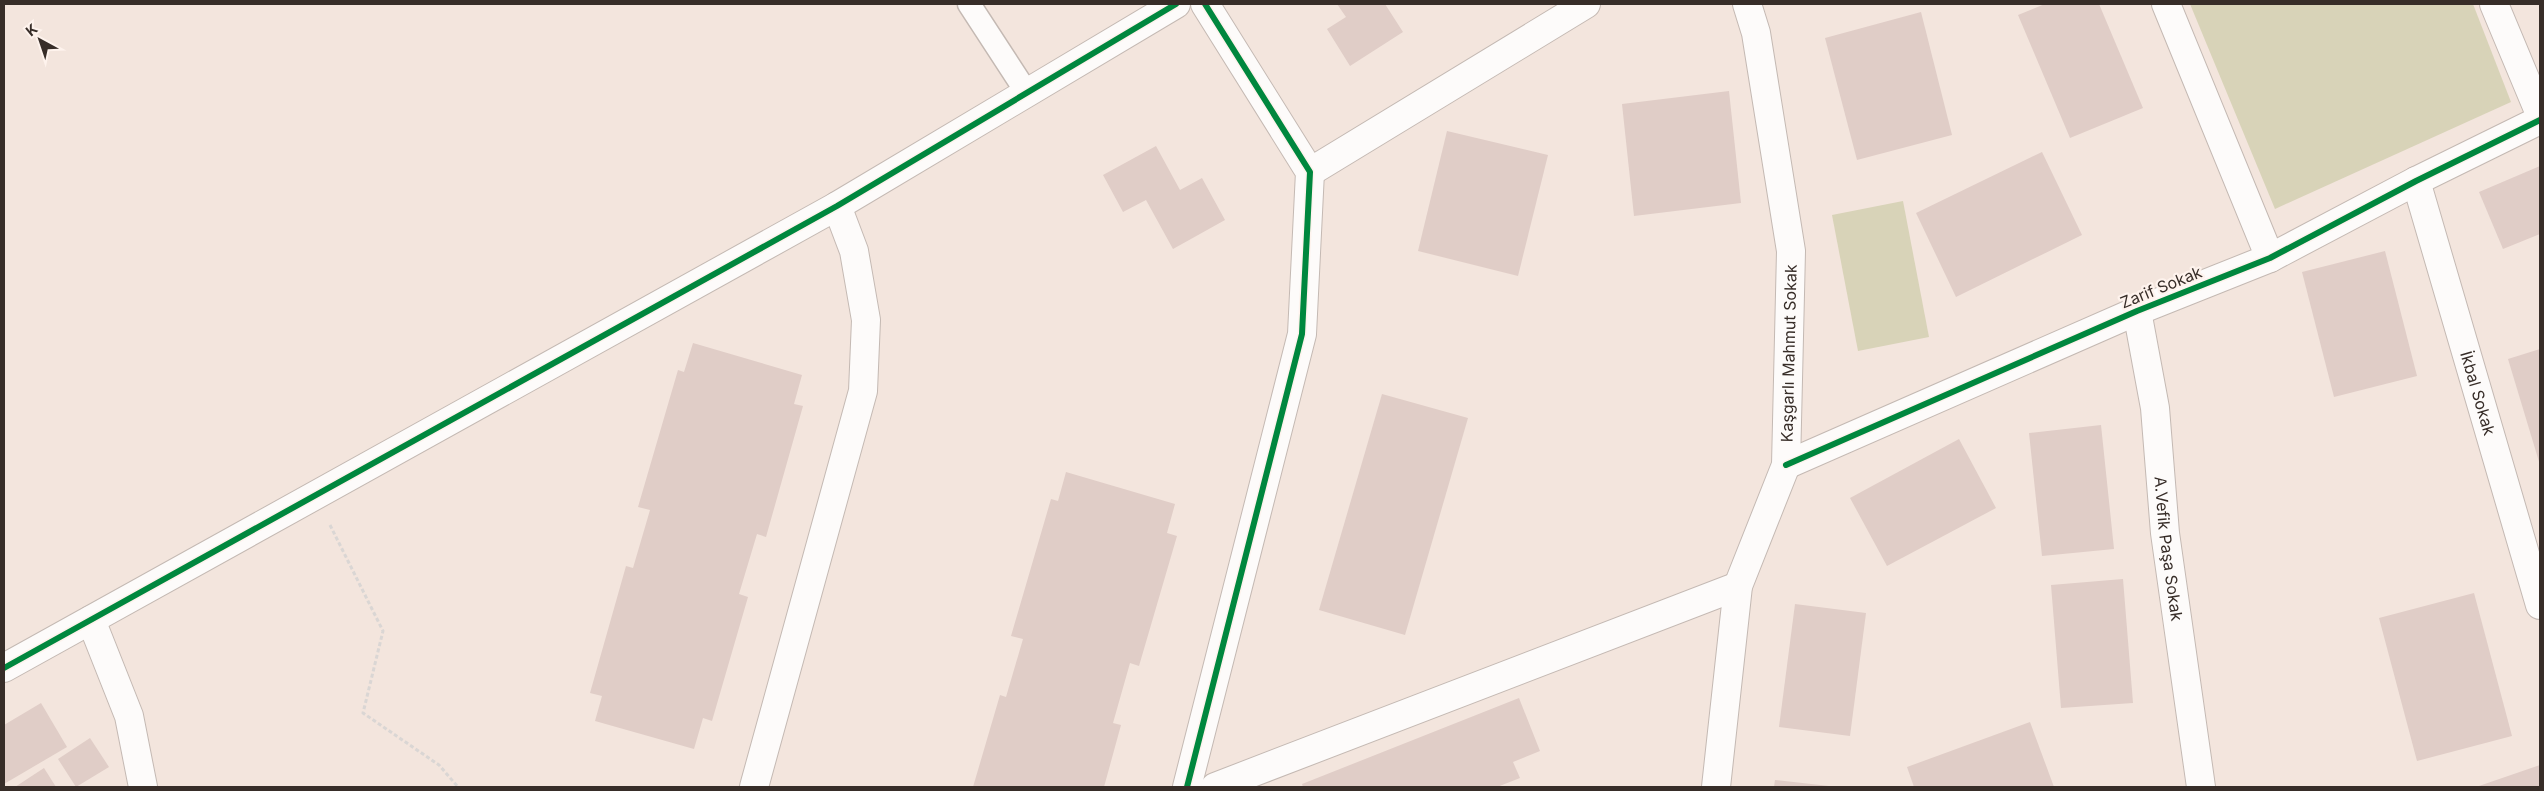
<svg xmlns="http://www.w3.org/2000/svg" width="2544" height="791" viewBox="0 0 2544 791" font-family="Inter,sans-serif">
<style>
.green{fill:#d8d3b8}
.building{fill:#e0cdc7}
.lines{fill:none;stroke-linecap:round;stroke-linejoin:round}
.service-casing{stroke:#c4b9b3;stroke-width:25}
.minor-casing{stroke:#c4b9b3;stroke-width:30}
.path{stroke:#dad6d4;stroke-width:3;stroke-dasharray:4 2.5;stroke-linecap:butt}
.service{stroke:#fdfbfa;stroke-width:22}
.minor{stroke:#fdfbfa;stroke-width:28}
.cycleway-casing{stroke:#fef3ed;stroke-width:9}
.cycleway{stroke:#00873e;stroke-width:6}
.labels{text-anchor:middle;dominant-baseline:central;stroke-width:4.5;stroke-linejoin:round;paint-order:stroke}
.street-label{font-size:16px;fill:#372d28;stroke:#fef3ed}
</style>
<rect width="100%" height="100%" fill="#f3e5dd"/>
<!-- green -->
<g class="green">
<path d="M2190 4H2473L2511 102 2275 209Z"/>
<path d="M1903 201 1929 337 1858 351 1832 215Z"/>
</g>
<!-- building -->
<g class="building">
<path d="M1337 4H1385L1403 32 1350 66 1327 29 1346 17Z"/>
<path d="M2045 4H2099L2143 108 2070 138 2018 15Z"/>
<path d="M1921 12 1952 135 1857 160 1825 38Z"/>
<path d="M1729 91 1741 203 1634 216 1622 104Z"/>
<path d="M1447 131 1548 155 1518 276 1418 251Z"/>
<path d="M1156 146 1180 190 1202 178 1225 220 1173 249 1146 200 1123 212 1103 175Z"/>
<path d="M2042 152 2082 235 1956 297 1916 213Z"/>
<path d="M2540 166V234L2503 249 2479 192Z"/>
<path d="M2385 251 2417 376 2334 397 2302 272Z"/>
<path d="M693 343 802 375 794 404 803 406 766 537 757 534 739 594 748 597 712 721 703 718 694 749 595 721 602 696 590 693 626 566 633 568 650 510 638 507 678 370 684 372Z"/>
<path d="M2540 349V465L2508 359Z"/>
<path d="M1382 394 1468 418 1405 635 1319 610Z"/>
<path d="M2101 425 2114 549 2042 556 2029 433Z"/>
<path d="M1959 439 1996 508 1887 566 1850 498Z"/>
<path d="M1066 472 1175 504 1167 533 1177 536 1139 666 1130 663 1113 723 1121 725 1104 787H973L1000 695 1006 697 1023 639 1011 636 1051 499 1058 501Z"/>
<path d="M2123 579 2133 703 2061 708 2051 585Z"/>
<path d="M2474 593 2512 736 2417 761 2379 618Z"/>
<path d="M1795 604 1866 613 1850 736 1779 727Z"/>
<path d="M1519 698 1540 751 1513 762 1520 778 1497 787H1303L1302 784Z"/>
<path d="M41 703 67 747 4 784V725Z"/>
<path d="M2030 722 2054 787H1914L1907 767Z"/>
<path d="M90 738 109 767 76 787 58 759Z"/>
<path d="M2540 765V787H2476Z"/>
<path d="M44 768 56 787H15Z"/>
<path d="M1775 780 1829 786V787H1774Z"/>
</g>
<g class="lines">
<defs>
<path id="service" d="M969 4 1027 93"/>
<g id="minor">
<path d="M2166 4 2270 258"/>
<path d="M2494 4 2540 114"/>
<path d="M1310 172 1586 4"/>
<path id="s1" d="M2416 181 2540 605"/>
<path id="s2" d="M2137 311 2155 408 2165 533 2201 787"/>
<path d="M1786 465 2137 311 2270 258 2416 181 2540 120"/>
<path d="M91 620 129 716 143 787"/>
<path d="M4 668 837 206 1176 4"/>
<path d="M754 787 863 391 866 320 854 251 837 206"/>
<path d="M1187 787 1302 334 1310 172 1205 4"/>
<path d="M1215 787 1738 586"/>
<path id="s3" d="M1716 787 1738 586 1786 465 1791 251 1756 33 1747 4"/>
</g>
</defs>
<!-- service casing -->
<use href="#service" class="service-casing"/>
<!-- minor casing -->
<use href="#minor" class="minor-casing"/>
<!-- path -->
<path class="path" d="M330 525 383 631 363 713 439 765 458 787"/>
<!-- service -->
<use href="#service" class="service"/>
<!-- minor -->
<use href="#minor" class="minor"/>
<defs>
<g id="cycleway">
<path d="M1786 465 2137 311 2270 258 2416 181 2540 120"/>
<path d="M4 668 837 206 1176 4"/>
<path d="M1187 787 1302 334 1310 172 1205 4"/>
</g>
</defs>
<!-- cycleway casing -->
<use href="#cycleway" class="cycleway-casing"/>
<!-- cycleway -->
<use href="#cycleway" class="cycleway"/>
</g>
<g class="labels">
<!-- street labels -->
<g class="street-label">
<text transform="translate(2161 287) rotate(-22)">Zarif Sokak</text>
<text stroke="none"><textPath href="#s3" startOffset="444">Kaşgarlı Mahmut Sokak</textPath></text>
<text stroke="none"><textPath href="#s1" startOffset="221">İkbal Sokak</textPath></text>
<text stroke="none"><textPath href="#s2" startOffset="240">A.Vefik Paşa Sokak</textPath></text>
</g>
</g>
<!-- border -->
<rect width="2544" height="791" fill="none" stroke="#372d28" stroke-width="10"/>
<!-- north arrow -->
<g transform="translate(40 40) rotate(320)" stroke="#fef3ed" stroke-width="4" paint-order="stroke">
<path d="M0-4L9 19L0 12L-9 19Z" fill="#372d28"/>
<text y="-8" font-size="14" font-weight="bold" text-anchor="middle" fill="#372d28">K</text>
</g>
</svg>
